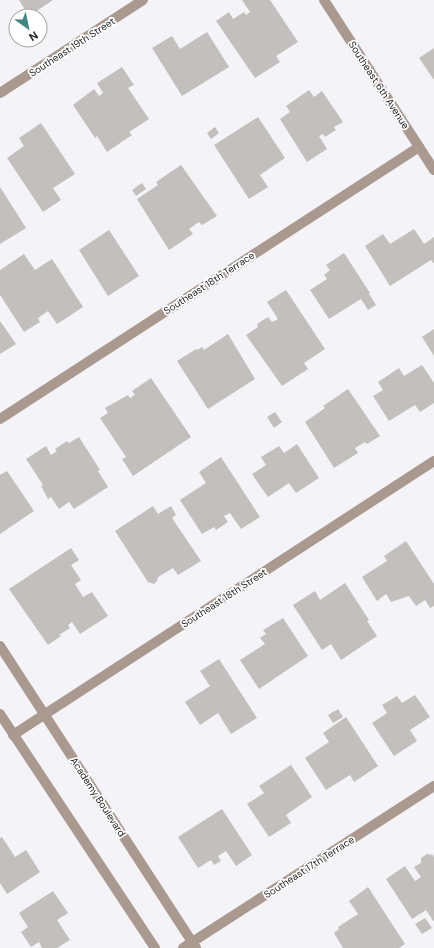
<svg xmlns="http://www.w3.org/2000/svg" width="434" height="948" viewBox="0 0 434 948" font-family="'DM Sans',sans-serif">
<style>
.building{fill:#c2bfbc}
.lines{fill:none;stroke-linecap:round;stroke-linejoin:round}
.minor{stroke:#aa998f;stroke-width:10}
.labels{text-anchor:middle;dominant-baseline:central;stroke-width:3.5;stroke-linejoin:round;paint-order:stroke}
.street-label{font-size:10px;fill:#1e1e20;stroke:#fff}
</style>
<rect width="100%" height="100%" fill="#f4f4f8"/>
<!-- building -->
<g class="building">
<path d="M19 0H53L29 16Z"/>
<path d="M242 0H270L298 42 276 56 280 62 255 78 216 21 229 12 233 19 244 12 246 15 250 12Z"/>
<path d="M207 32 229 67 182 96 152 48 172 36 180 49Z"/>
<path d="M434 48V80L419 58Z"/>
<path d="M122 67 134 85 128 88 149 119 129 132 132 135 107 152 97 136 95 138 73 105 94 89 99 96 103 93 97 83Z"/>
<path d="M309 90 314 97 322 91 343 122 334 127 336 130 325 137 323 134 319 136 327 149 307 162 280 119 290 112 286 106Z"/>
<path d="M258 117 285 158 260 175 268 187 249 199 214 145Z"/>
<path d="M41 123 75 174 53 188 61 200 43 212 7 158 24 146 19 138Z"/>
<path d="M215 127 219 133 211 139 207 133Z"/>
<path d="M181 165 217 216 202 225 199 222 189 229 193 234 169 250 137 199 158 185 156 182Z"/>
<path d="M142 183 146 189 136 196 132 190Z"/>
<path d="M0 187 26 228 0 244Z"/>
<path d="M414 229 424 244 434 237V264L431 260 390 286 365 246 383 234 390 244Z"/>
<path d="M109 230 139 276 108 296 79 250Z"/>
<path d="M344 253 370 293 369 294 376 305 368 310 361 299 329 319 310 290 327 279 324 275 330 270 326 265Z"/>
<path d="M24 254 35 270 52 259 83 307 57 324 48 311 38 318 40 322 24 332 0 295V270Z"/>
<path d="M286 290 325 349 304 363 308 369 282 386 246 335 258 327 257 324 268 317 272 322 278 319 267 302Z"/>
<path d="M0 321 16 344 0 354Z"/>
<path d="M434 329V356L422 337Z"/>
<path d="M228 334 255 379 208 409 177 361 196 349 197 350 202 347 204 350Z"/>
<path d="M422 365 434 383V403L420 412 415 405 389 421 373 396 383 390 378 382 399 368 404 376Z"/>
<path d="M151 378 191 437 133 476 122 459 126 457 100 418 108 413 105 408 128 395 130 398 135 395 132 391Z"/>
<path d="M348 389 380 436 367 444 365 442 355 448 358 453 334 468 305 422 325 408 323 406Z"/>
<path d="M275 412 282 422 274 428 267 417Z"/>
<path d="M79 437 100 470 98 471 108 487 74 509 69 502 59 509 51 497 48 499 41 486 43 485 26 459 46 446 51 455 57 451 55 449 67 441 69 443Z"/>
<path d="M297 444 319 478 296 493 289 483 268 497 252 474 266 465 261 457 279 446 284 453Z"/>
<path d="M221 457 260 517 241 529 230 513 224 516 228 522 216 530 214 527 202 534 180 500 206 483 199 472Z"/>
<path d="M7 471 34 511 0 534V475Z"/>
<path d="M153 506 158 514 171 506 176 515 172 518 201 561 178 575 173 568 158 577 157 581 154 584 148 582 115 531Z"/>
<path d="M406 541 434 584V606L430 608 425 600 416 606 409 596 391 602 386 594 377 601 362 577 387 561 384 556Z"/>
<path d="M71 548 79 560 71 565 81 580 75 584 83 597 92 592 108 616 80 634 72 622 68 625 70 628 59 635 61 636 48 645 9 589Z"/>
<path d="M345 583 369 620 367 621 377 636 341 660 331 644 322 650 293 605 315 591 320 600Z"/>
<path d="M283 618 308 656 259 689 240 660 265 644 260 638 266 634 263 630Z"/>
<path d="M219 659 257 718 231 734 218 713 200 725 185 702 210 686 200 671Z"/>
<path d="M415 695 430 717 410 730 417 741 394 756 372 723 387 713 382 705 397 696 402 703Z"/>
<path d="M338 709 343 717 333 723 328 715Z"/>
<path d="M346 717 378 766 354 782 350 775 326 790 305 758 329 742 323 733Z"/>
<path d="M291 765 312 797 286 815 291 823 269 837 247 804 264 793 259 786Z"/>
<path d="M222 809 252 855 236 866 226 851 218 856 221 861 214 865 211 860 198 868 178 837Z"/>
<path d="M2 837 15 857 26 850 40 872 7 894 0 883V838Z"/>
<path d="M427 854 433 855 434 857V922L426 910 412 919 386 879 405 866 415 881 421 877 414 867 421 863V858Z"/>
<path d="M368 887 405 944 399 948H343L334 933 339 929 338 927 358 914 349 901Z"/>
<path d="M53 891 68 913 57 920 70 940 57 948H42L39 942 31 947 21 932 28 927 19 913Z"/>
<path d="M425 918 432 928 422 934 415 924Z"/>
</g>
<g class="lines">
<!-- minor -->
<g class="minor">
<path d="M324 0 434 170"/>
<path d="M0 93 143 0"/>
<path d="M0 419 419 147"/>
<path d="M0 646 196 948"/>
<path d="M0 714 155 948"/>
<path d="M13 735 434 461"/>
<path d="M183 948 434 786"/>
</g>
</g>
<g class="labels">
<!-- street labels -->
<g class="street-label">
<text transform="translate(72 47) rotate(-33)">Southeast 19th Street</text>
<text transform="translate(379 85) rotate(57)">Southeast 6th Avenue</text>
<text transform="translate(209 283) rotate(-33)">Southeast 18th Terrace</text>
<text transform="translate(224 598) rotate(-33)">Southeast 18th Street</text>
<text transform="translate(98 797) rotate(57)">Academy Boulevard</text>
<text transform="translate(309 867) rotate(-33)">Southeast 17th Terrace</text>
</g>
</g>
<!-- north arrow -->
<g transform="translate(28 28) rotate(147)"><circle r="19" fill="#ffffff" stroke="#a5a5a6"/>
<path d="M0-3L7 15L0 10L-7 15Z" fill="#418883"/>
<text y="-6" font-size="11" font-weight="bold" text-anchor="middle" fill="#1e1e20">N</text>
</g>
</svg>
